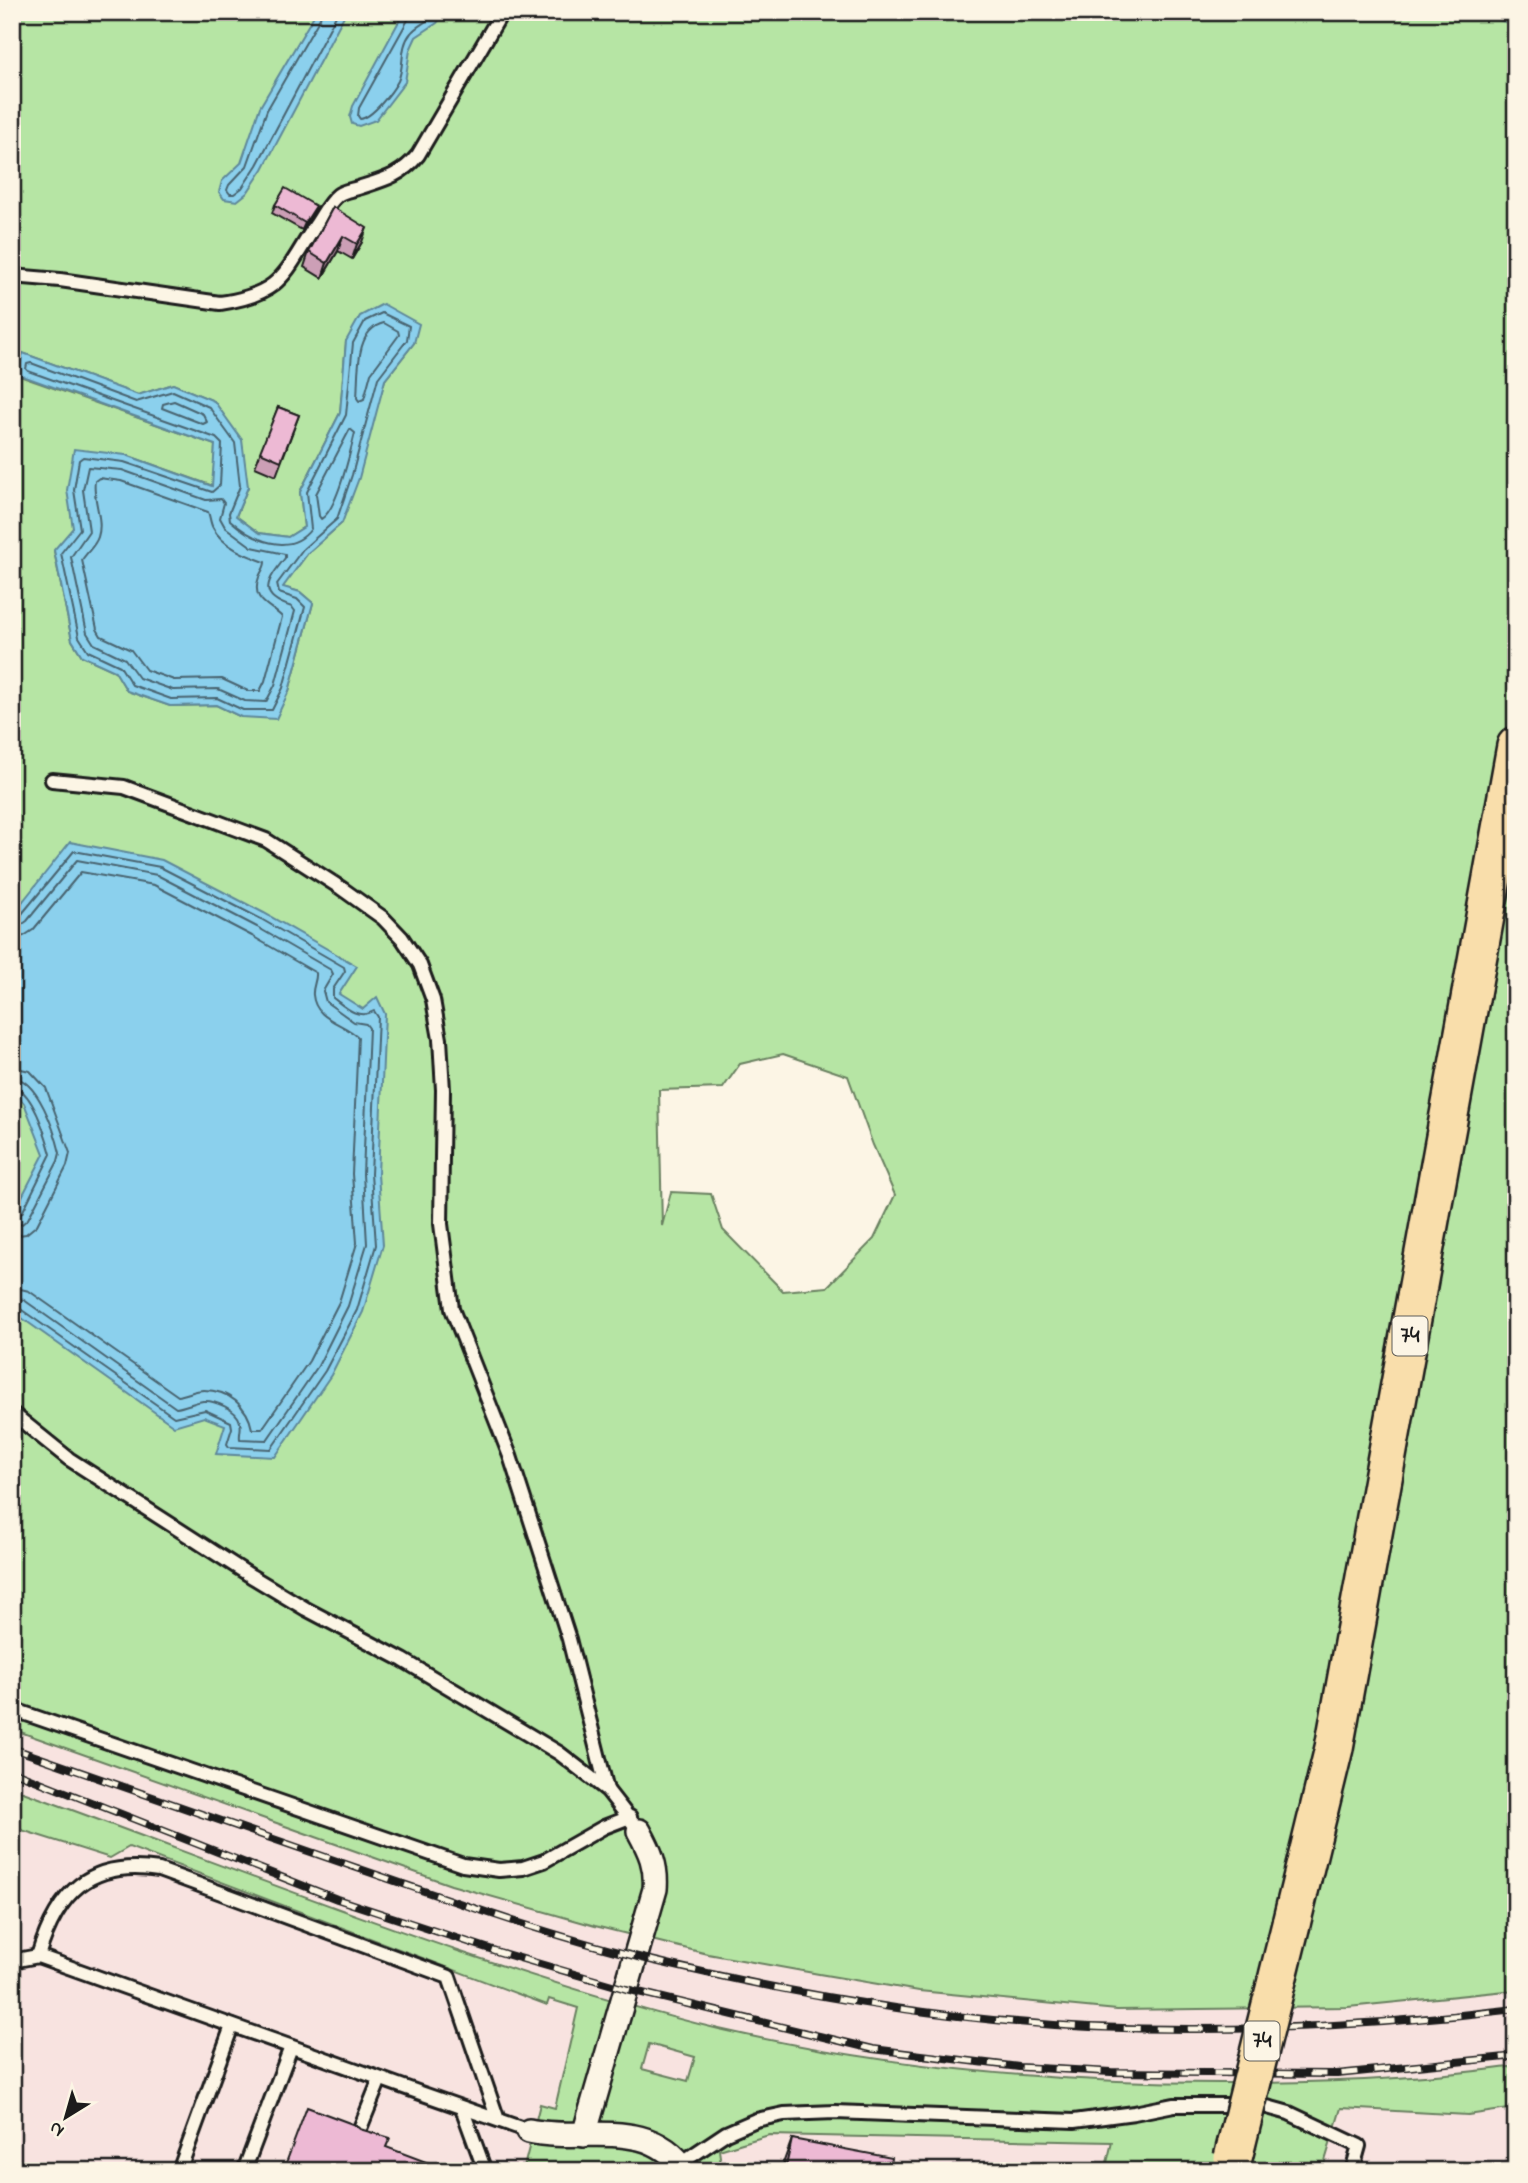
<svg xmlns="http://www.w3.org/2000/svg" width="1528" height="2183" viewBox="0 0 1528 2183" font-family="'Indie Flower',sans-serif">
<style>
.built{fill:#f8e3e0}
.green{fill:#b6e5a4;stroke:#698060;stroke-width:2;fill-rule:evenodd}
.water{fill:#8bd0ed;stroke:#5f8899;stroke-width:2}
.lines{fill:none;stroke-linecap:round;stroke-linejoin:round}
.shore{stroke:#486470;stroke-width:2}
.stream{stroke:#5f8899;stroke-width:8}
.lane-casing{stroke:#1c1c1c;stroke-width:18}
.street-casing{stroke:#1c1c1c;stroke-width:28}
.primary-casing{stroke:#1c1c1c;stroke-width:42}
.lane{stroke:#fcf5e5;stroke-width:12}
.street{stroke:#fcf5e5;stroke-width:23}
.primary{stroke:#f9deab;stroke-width:37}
.rail-casing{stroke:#1c1c1c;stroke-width:8}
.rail{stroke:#fcf5e5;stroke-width:5;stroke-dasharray:16;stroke-linecap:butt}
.primary-bridge-casing{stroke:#1c1c1c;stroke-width:42;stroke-linecap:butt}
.primary-bridge{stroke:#f9deab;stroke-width:37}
.wall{fill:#cc9fb6;stroke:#1c1c1c;stroke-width:2}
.shaded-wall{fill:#a68294;stroke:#1c1c1c;stroke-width:2}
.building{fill:#edb9d4;stroke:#1c1c1c;stroke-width:2}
.labels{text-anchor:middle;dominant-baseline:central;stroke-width:6;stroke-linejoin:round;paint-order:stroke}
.shield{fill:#fcf5e5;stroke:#5f5d58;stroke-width:2}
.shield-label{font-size:23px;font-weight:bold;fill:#1c1c1c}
</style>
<rect width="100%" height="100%" fill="#fcf5e5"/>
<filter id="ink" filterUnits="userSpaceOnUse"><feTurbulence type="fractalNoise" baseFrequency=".0143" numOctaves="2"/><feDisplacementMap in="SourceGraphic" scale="14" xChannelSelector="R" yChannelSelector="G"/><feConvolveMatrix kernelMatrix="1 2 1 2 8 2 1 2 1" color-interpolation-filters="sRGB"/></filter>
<g filter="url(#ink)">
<!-- built -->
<g class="built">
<path d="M12 1729 451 1885 595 1926 819 1974 919 1991 1117 2010 1348 2007 1516 1990V2066L1443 2076 1328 2083 1093 2082 985 2073 816 2049 719 2029 554 1983 480 1958 253 1878 12 1788Z"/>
<path d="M12 1827 110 1858 129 1847 547 2005 549 1999 579 2008 555 2109 540 2105 523 2171H12Z"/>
<path d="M648 2044 695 2057 689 2081 642 2069Z"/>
<path d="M1341 2108 1468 2115 1516 2108V2171H1322Z"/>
<path d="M769 2135 1113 2142 1105 2171H722L719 2150Z"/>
</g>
<!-- green -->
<g class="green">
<path d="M12 12H1516V1990L1348 2007 1117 2010 919 1991 819 1974 708 1954 595 1926 451 1885 12 1729ZM346 341 414 343 385 380 342 523 308 553 282 587 300 592 313 603 289 691 241 717 216 705 170 706 127 691 115 671 82 656 72 640 54 551 73 529 126 455 213 486 215 445 17 375 23 353 138 395 173 384 214 401 227 420 248 487 236 516 259 533 288 537 304 527 300 492 340 413ZM783 1054 848 1076 873 1145 895 1195 874 1239 827 1287 783 1291 723 1230 711 1194 671 1192 662 1226 659 1090 723 1088 740 1064Z"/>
<path d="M12 1788C161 1842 308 1900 458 1951 544 1980 631 2008 719 2029 889 2068 1062 2084 1236 2083 1330 2083 1423 2079 1516 2066V2108L1468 2115 1341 2108 1322 2171H1105L1112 2142 769 2135 719 2150 722 2171H523L540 2104 555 2108 578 2008 549 1999 547 2005 129 1847 110 1858 12 1827ZM649 2044 695 2057 688 2081 642 2069Z"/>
</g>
<!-- water -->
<g class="water">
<path d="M316 12H346L263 169 247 193 237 201 224 199 219 192 222 181 241 163 260 107Z"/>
<path d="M404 12H445L437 23 416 37 410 50 405 82 376 120 359 126 352 124 350 117 353 106Z"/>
<path d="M383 304 419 324 414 343 385 380 359 478 342 523 308 553 283 587 300 592 313 603 289 691 276 719 241 717 216 705 170 706 127 691 115 671 82 656 72 640 54 550 73 528 67 490 74 449 126 455 212 486 215 445 17 374 23 353 138 395 173 384 214 401 242 440 248 487 236 516 259 533 288 537 304 527 300 492 340 413 346 341 360 316Z"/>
<path d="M70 842 162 860 264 913 357 966 339 994 363 1009 377 997 385 1014 378 1174 383 1245 363 1312 331 1375 275 1457 216 1454 225 1425 204 1417 174 1426 12 1311V1216L44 1154 24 1103 12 1090V915Z"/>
</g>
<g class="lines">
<!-- shore -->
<g class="shore">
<path d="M321 12 320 18 267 110 247 166 229 185 227 190 230 194H234L242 188 257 165 338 12"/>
<path d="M410 12 409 18 359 108 358 116 360 119C372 118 392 92 398 81 405 66 399 47 411 33 418 24 429 22 436 12"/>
<path d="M382 313 409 326 407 340 378 378 352 475 337 519 303 549 277 584 279 593 297 599 305 607 283 688 272 710H243L217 698 171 699 132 685 120 666 88 651 79 637 61 553 80 529 74 490 79 460 83 457 124 462 212 492 220 485 222 444 216 438 28 371 26 369 27 364 31 363 136 402 173 391 209 407 235 443 240 486 229 513 230 520C251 539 289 558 311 529L307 492 346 415 353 343 365 321Z"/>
<path d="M384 323 398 331 399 335 371 373 364 399 359 401 357 398C359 374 354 330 384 323Z"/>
<path d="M174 401 203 414 207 422 203 424 162 408 163 404Z"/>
<path d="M350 429 355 433C350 452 337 511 321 519L319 516 316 494Z"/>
<path d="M88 467 122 470 206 500 221 499 224 503 220 518 225 527 252 547 285 554V558C267 581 256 596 292 607L295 611 275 685 266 702 245 701 218 689 173 690 139 678 125 659 94 644 87 633 71 557 89 531 83 490Z"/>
<path d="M99 478 121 481 208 512C210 516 210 523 213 528 223 547 248 556 265 562 265 568 261 571 259 577 250 602 271 605 282 617L265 681 260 691H248L222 679 174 680 146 670 131 650 101 636 97 629 82 560C87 552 95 546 98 537 104 519 92 499 95 481Z"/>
<path d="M12 918 21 915 74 851 160 867 261 919 344 967 345 971 333 989V998C346 1008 358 1020 374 1011L378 1017 371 1174 376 1245 357 1310 325 1371 271 1449 229 1447 227 1444 232 1428 231 1422 205 1410 174 1417 19 1308 12 1306"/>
<path d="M12 927 20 926 27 921 77 860 157 875 257 927 331 970 333 974 323 991 326 1002 354 1022 366 1024 369 1028 363 1174 367 1244 348 1306 318 1366 267 1440 240 1439C239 1433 242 1428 240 1422 238 1410 215 1400 203 1401 194 1402 185 1407 176 1408L24 1300 12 1297"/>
<path d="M12 938 24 936 33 930 81 872 154 885 252 936 316 973C317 980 312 987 313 995 315 1020 344 1023 358 1037L352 1174 357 1243 339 1302 309 1361 262 1429H252C248 1406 228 1390 204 1390 195 1390 186 1395 178 1396L29 1291 12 1287"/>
<path d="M12 1067 30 1071 46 1088 70 1153 67 1166 37 1225 26 1234 12 1236"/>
<path d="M12 1077C38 1079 55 1132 60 1153L58 1161 28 1219 22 1224 12 1226"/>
<path d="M12 1086C32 1089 46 1136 51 1154L22 1213 12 1217"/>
</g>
<!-- stream -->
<path class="stream" d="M1483 12 1516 22"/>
<defs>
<g id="lane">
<path d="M12 276 60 280 220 303C282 294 284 274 315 226 322 216 328 203 338 195 343 191 352 190 358 188 383 180 401 176 418 155L502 12"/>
<path d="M52 780 124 787 266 840 341 888 383 918 402 938 420 965 433 1000 440 1039 443 1090 441 1224 452 1309 510 1456 569 1639 607 1790"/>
<path d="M12 1413 69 1459 251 1576 306 1609 403 1660 559 1753 607 1790 639 1831"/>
<path d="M12 1709 463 1865 499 1870 523 1868 544 1861 604 1827 630 1817"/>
<path d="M12 1961 38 1956"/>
<path d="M462 2108 485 2171"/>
<path d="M498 2120 449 1977 159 1870C89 1859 57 1893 38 1956 202 2015 365 2074 529 2131"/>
<path d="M359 2131 380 2079"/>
<path d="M681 2163 726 2133 756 2120 784 2114 835 2112 1074 2121 1134 2113 1174 2105H1260L1289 2113 1359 2146 1352 2171"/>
<path d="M179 2171 232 2026"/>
<path d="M244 2171 291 2047"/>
</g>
<g id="street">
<path d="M529 2131C584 2143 648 2115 686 2171"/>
<path d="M584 2135 655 1889C657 1866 650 1851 639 1831"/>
</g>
<path id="primary" d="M1291 1924 1334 1748 1516 746"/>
</defs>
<!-- lane casing -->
<use href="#lane" class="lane-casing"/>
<!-- street casing -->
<use href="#street" class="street-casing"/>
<!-- primary casing -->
<use href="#primary" class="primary-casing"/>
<!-- lane -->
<use href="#lane" class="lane"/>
<!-- street -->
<use href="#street" class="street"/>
<!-- primary -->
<use href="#primary" class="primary"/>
<defs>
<g id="rail">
<path d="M12 1748C127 1788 242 1828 357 1868 450 1900 542 1933 638 1957 786 1993 937 2020 1090 2027 1232 2033 1375 2026 1516 2009"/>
<path d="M12 1771 337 1899 499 1952 626 1989 873 2049 1019 2067 1111 2072 1206 2073 1337 2074 1516 2056"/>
</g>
</defs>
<!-- rail casing -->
<use href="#rail" class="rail-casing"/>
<!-- rail -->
<use href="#rail" class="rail"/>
<defs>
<path id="primary-bridge" d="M1233 2158 1291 1924"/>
</defs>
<!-- primary-bridge casing -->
<use href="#primary-bridge" class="primary-bridge-casing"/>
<!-- primary-bridge -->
<use href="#primary-bridge" class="primary-bridge"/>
</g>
<!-- wall -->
<g class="wall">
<path d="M275 205 313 213 302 230 272 213Z"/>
<path d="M333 207 362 242 352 259 338 251 322 278 304 267 309 252Z"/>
<path d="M278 407 299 415 276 476 255 467Z"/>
<path d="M792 2139 890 2171H782L784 2161Z"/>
</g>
<!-- shaded-wall -->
<g class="shaded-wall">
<path d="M316 206 313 213 302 230 305 223Z"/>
<path d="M367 228 362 242 352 259 357 244Z"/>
<path d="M343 236 338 251 322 278 327 263Z"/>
</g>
<!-- building -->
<g class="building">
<path d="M285 188 316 206 305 223 275 205Z"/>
<path d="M333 207 367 228 357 244 343 236 327 263 309 252Z"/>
<path d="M278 407 299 415 281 461 260 452Z"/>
<path d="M307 2107 355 2125 360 2129 390 2138 386 2147 450 2171H283Z"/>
<path d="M792 2139 892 2158 890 2171H785Z"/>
</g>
</g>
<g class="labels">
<!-- shield labels -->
<g class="shield">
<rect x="1392.5" y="1316.5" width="35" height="39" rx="5"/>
<rect x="1244.5" y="2021.5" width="35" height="39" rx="5"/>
</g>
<g class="shield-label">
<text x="1410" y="1336">74</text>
<text x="1262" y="2041">74</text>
</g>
</g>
<!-- margin -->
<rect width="1528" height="2183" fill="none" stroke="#fcf5e5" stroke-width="42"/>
<rect x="21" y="21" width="1486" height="2141" fill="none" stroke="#1c1c1c" stroke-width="2.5" filter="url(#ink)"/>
<!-- north arrow -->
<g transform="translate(66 2117) rotate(217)" stroke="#fcf5e5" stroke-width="5" paint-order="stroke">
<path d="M0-5L12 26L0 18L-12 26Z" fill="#1c1c1c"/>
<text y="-10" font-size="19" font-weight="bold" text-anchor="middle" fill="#1c1c1c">N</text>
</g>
</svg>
